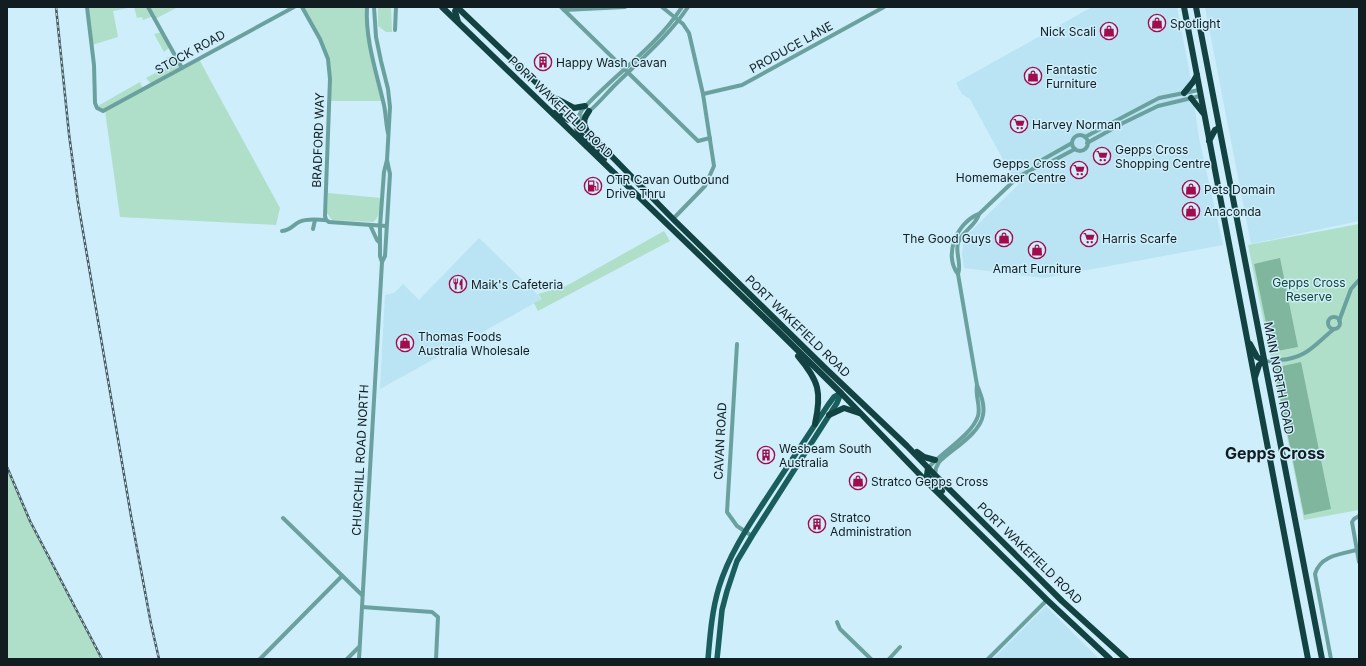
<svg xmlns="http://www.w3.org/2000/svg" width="1366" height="666" viewBox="0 0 1366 666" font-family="Inter,sans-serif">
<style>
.built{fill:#bae4f3}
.green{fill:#b0dfc9}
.forest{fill:#7fb69d}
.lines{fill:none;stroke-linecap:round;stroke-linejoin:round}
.minor{stroke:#6aa19f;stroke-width:4}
.major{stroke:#195d5c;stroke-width:5.5}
.highway{stroke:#124342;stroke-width:6}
.rail-casing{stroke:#4a5c63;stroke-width:2.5}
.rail{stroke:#cdeefa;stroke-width:1;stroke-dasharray:3;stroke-linecap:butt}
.labels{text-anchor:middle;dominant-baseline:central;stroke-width:3;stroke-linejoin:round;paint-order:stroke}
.poi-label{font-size:12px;fill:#111d21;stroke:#cdeefa;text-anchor:start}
.street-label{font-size:12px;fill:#111d21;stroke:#cdeefa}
.park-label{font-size:12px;fill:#164432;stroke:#cdeefa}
.district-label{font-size:16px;font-weight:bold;fill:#111d21;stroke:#cdeefa}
</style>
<rect width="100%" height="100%" fill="#cdeefa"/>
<!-- built -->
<g class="built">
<path d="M1092 7H1177L1190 75 1199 138 1223 245 1044 278 964 268 962 255 963 244 969 233 1019 184 1011 174 970 99 962 94 956 83Z"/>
<path d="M1205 7H1359V221L1251 244Z"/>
<path d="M479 238 542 299 380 389 385 295 394 293 403 284 419 300Z"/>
<path d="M1046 606 1099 659H993Z"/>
</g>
<!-- green -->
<g class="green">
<path d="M87 7H133L113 11 118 37 92 45Z"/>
<path d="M134 7H178L155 19 153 16 143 20 142 17 137 18Z"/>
<path d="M302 7H367L369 34 383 101H329L328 59 319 38Z"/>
<path d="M378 7H391L392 32H386L378 26Z"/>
<path d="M162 32 170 47 164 52 154 34Z"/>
<path d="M175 55 182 68 199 59 207 74 280 208 276 225 120 217 105 111 96 107 140 82 143 90 152 85 146 78 170 65 166 58Z"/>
<path d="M328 193 381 198C380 206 381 217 373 222L332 220 327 213Z"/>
<path d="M1359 224V510L1304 520 1248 245Z"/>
<path d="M664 231 670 241 538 311 534 303 542 299 538 294 566 286Z"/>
<path d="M7 465 14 486 51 561 102 659H7Z"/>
</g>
<!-- forest -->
<g class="forest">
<path d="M1280 258 1298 347 1272 352 1254 264Z"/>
<path d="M1301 362 1331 509 1304 515 1274 368Z"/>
</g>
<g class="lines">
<!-- minor -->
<g class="minor">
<path d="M87 7 94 65 95 103 97 108 103 111 294 7"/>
<path d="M148 7 182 68"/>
<path d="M302 7 320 39 328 59 330 79 325 216 326 220 329 222 386 226"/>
<path d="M367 7C365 40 377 74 384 105 386 115 386 124 388 133"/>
<path d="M374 7 376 37 381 61 388 89 390 107 387 160 384 172 380 226V256L382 262"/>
<path d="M561 7 698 141 710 138"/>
<path d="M662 7 683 24 689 33 703 94 714 166 705 186 673 219"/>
<path d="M564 10 625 7"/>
<path d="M395 30 396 7"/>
<path d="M703 94 742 85 884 7"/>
<path d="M576 121C589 115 604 96 614 86 639 61 668 37 688 7"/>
<path d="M576 121 582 110C614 75 656 47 682 7"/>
<circle cx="1080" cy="143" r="8"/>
<path d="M1085 137 1159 98 1199 90"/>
<path d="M1087 143 1123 123 1158 106 1200 96"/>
<path d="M1038 166 1042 160 1072 143"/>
<path d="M370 225 377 240 380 243"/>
<path d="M313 229 315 220"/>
<path d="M282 231C291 230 293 225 299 222 307 218 318 220 326 220"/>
<path d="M958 274C962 264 955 253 958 243 962 231 976 226 979 214"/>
<circle cx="1334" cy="323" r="6"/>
<path d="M1339 321 1351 289 1359 280"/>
<path d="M737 344 727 512 737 526 752 536"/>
<path d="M1264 361C1269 362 1275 361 1280 360 1307 358 1314 345 1334 329"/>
<path d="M928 468C942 452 972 435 978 416 981 407 975 396 977 385"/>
<path d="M935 475 936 468 939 462C952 449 980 434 983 415 985 405 981 395 977 385L958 274C943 255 957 222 979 214L1018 177 1038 166 1045 165 1075 149"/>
<path d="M1359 516 1354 519 1352 522 1359 562"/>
<path d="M283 518 362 595"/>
<path d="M362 607 432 612 438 617 436 659"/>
<path d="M837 622 840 629 871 659"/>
<path d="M260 659 342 576"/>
<path d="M347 659 359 647"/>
<path d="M359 659 382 262 385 256 390 174 387 160"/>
<path d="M889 659 900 647"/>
<path d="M988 659 1047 600"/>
<path d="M1331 659 1315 574C1320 556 1340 554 1357 550"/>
</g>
<!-- major -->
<g class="major">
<path d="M708 659C710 635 712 610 719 587 729 554 749 525 768 496 788 466 808 435 828 405L834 397 841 393"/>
<path d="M717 659 722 610 727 591 737 561 752 536 837 403 841 393"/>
</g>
<!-- highway -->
<g class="highway">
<path d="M442 7 776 329 841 393 923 478 1047 600 1110 659"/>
<path d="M457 7 587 131 673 219 824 367 907 446 935 475 1062 601 1126 659"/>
<path d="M457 7 455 11 458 22"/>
<path d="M1184 7 1308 659"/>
<path d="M1196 7 1322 659"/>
<path d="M1184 93 1193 82 1197 75"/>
<path d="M1191 98 1203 113"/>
<path d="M557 99 574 108 585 106"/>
<path d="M555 113 569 120 576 121"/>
<path d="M576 121C575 133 586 138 593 146 597 150 600 154 604 159"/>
<path d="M586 129C582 122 585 117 589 111"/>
<path d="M1209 141 1215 130 1219 128"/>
<path d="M1250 344 1257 357 1264 361"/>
<path d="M798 356C819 381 822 392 815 424"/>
<path d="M1255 377 1259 365 1264 361"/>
<path d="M829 415 844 408 859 413"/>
<path d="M917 452 924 457 935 460"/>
<path d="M928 468 927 475 942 491"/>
</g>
<defs>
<g id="rail">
<path d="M56 7 69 134 78 202 131 516 151 624 159 659"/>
<path d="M7 467 30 521 102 659"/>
</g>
</defs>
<!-- rail casing -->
<use href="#rail" class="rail-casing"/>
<!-- rail -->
<use href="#rail" class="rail"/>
</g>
<!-- icons -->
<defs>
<symbol id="shop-ring" viewBox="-11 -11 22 22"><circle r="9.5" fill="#cdeefa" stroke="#a20b4c" stroke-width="1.5"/><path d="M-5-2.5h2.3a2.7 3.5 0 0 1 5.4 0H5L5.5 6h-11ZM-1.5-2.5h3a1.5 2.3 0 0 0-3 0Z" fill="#a20b4c"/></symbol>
<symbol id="building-ring" viewBox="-11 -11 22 22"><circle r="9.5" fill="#cdeefa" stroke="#a20b4c" stroke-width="1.5"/><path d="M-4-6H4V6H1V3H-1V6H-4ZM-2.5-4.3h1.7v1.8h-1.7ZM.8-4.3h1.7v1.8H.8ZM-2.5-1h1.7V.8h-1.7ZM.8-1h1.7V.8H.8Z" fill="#a20b4c"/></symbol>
<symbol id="supermarket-ring" viewBox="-11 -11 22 22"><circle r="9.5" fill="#cdeefa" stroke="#a20b4c" stroke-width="1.5"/><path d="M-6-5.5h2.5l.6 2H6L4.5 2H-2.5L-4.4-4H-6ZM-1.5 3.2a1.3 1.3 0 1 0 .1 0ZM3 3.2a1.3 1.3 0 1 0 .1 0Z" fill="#a20b4c"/></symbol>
<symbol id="fuel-ring" viewBox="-11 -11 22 22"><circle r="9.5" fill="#cdeefa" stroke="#a20b4c" stroke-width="1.5"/><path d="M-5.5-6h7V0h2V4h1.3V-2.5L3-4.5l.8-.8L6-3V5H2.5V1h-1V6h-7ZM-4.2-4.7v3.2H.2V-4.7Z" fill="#a20b4c"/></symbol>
<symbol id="restaurant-ring" viewBox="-11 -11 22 22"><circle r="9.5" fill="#cdeefa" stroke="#a20b4c" stroke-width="1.5"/><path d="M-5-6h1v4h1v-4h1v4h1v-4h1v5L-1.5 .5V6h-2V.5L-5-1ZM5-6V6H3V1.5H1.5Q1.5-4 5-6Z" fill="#a20b4c"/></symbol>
</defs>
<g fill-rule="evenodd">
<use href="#shop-ring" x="1147" y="13" width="20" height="20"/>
<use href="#shop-ring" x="1099" y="21" width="20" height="20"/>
<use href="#building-ring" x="533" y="52" width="20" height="20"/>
<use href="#shop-ring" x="1023" y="66" width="20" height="20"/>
<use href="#supermarket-ring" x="1009" y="114" width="20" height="20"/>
<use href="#supermarket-ring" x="1092" y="146" width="20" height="20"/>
<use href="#supermarket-ring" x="1069" y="160" width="20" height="20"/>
<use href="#fuel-ring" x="583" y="176" width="20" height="20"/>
<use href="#shop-ring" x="1181" y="179" width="20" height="20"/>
<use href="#shop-ring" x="1181" y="201" width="20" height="20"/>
<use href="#shop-ring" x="994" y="228" width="20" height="20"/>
<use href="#supermarket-ring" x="1079" y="228" width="20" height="20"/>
<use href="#shop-ring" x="1027" y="240" width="20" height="20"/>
<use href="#restaurant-ring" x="448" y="274" width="20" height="20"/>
<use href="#shop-ring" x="395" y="333" width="20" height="20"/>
<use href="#building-ring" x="756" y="445" width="20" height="20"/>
<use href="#shop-ring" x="848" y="471" width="20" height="20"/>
<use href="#building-ring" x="807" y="514" width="20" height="20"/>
</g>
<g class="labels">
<!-- poi labels -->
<g class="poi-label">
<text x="1170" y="23">Spotlight</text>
<text x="1096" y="31" text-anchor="end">Nick Scali</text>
<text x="556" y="62">Happy Wash Cavan</text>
<text x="1046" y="69">Fantastic<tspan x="1046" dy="14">Furniture</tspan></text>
<text x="1032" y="124">Harvey Norman</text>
<text x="1115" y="149">Gepps Cross<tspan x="1115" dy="14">Shopping Centre</tspan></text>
<text x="1066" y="163" text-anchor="end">Gepps Cross<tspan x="1066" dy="14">Homemaker Centre</tspan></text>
<text x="606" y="179">OTR Cavan Outbound<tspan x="606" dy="14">Drive Thru</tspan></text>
<text x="1204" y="189">Pets Domain</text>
<text x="1204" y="211">Anaconda</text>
<text x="991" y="238" text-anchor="end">The Good Guys</text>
<text x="1102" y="238">Harris Scarfe</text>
<text x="1037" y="268" text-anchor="middle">Amart Furniture</text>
<text x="471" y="284">Maik's Cafeteria</text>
<text x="418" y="336">Thomas Foods<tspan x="418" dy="14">Australia Wholesale</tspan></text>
<text x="779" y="448">Wesbeam South<tspan x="779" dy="14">Australia</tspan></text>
<text x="871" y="481">Stratco Gepps Cross</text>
<text x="830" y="517">Stratco<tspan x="830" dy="14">Administration</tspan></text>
</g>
<!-- street labels -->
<g class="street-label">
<text transform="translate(791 47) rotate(-29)">PRODUCE LANE</text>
<text transform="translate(190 52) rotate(-29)">STOCK ROAD</text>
<text transform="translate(561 107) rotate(44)">PORT WAKEFIELD ROAD</text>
<text transform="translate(318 140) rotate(-88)">BRADFORD WAY</text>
<text transform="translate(798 326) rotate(44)">PORT WAKEFIELD ROAD</text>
<text transform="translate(1279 378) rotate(79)">MAIN NORTH ROAD</text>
<text transform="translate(720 441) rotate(-87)">CAVAN ROAD</text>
<text transform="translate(360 460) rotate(-87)">CHURCHILL ROAD NORTH</text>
<text transform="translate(1030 553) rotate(44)">PORT WAKEFIELD ROAD</text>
</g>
<!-- park labels -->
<g class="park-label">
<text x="1309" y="282">Gepps Cross<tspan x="1309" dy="14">Reserve</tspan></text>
</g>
<!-- district labels -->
<g class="district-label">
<text x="1275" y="453">Gepps Cross</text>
</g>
</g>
<!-- border -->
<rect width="1366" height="666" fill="none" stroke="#111d21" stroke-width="16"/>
</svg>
